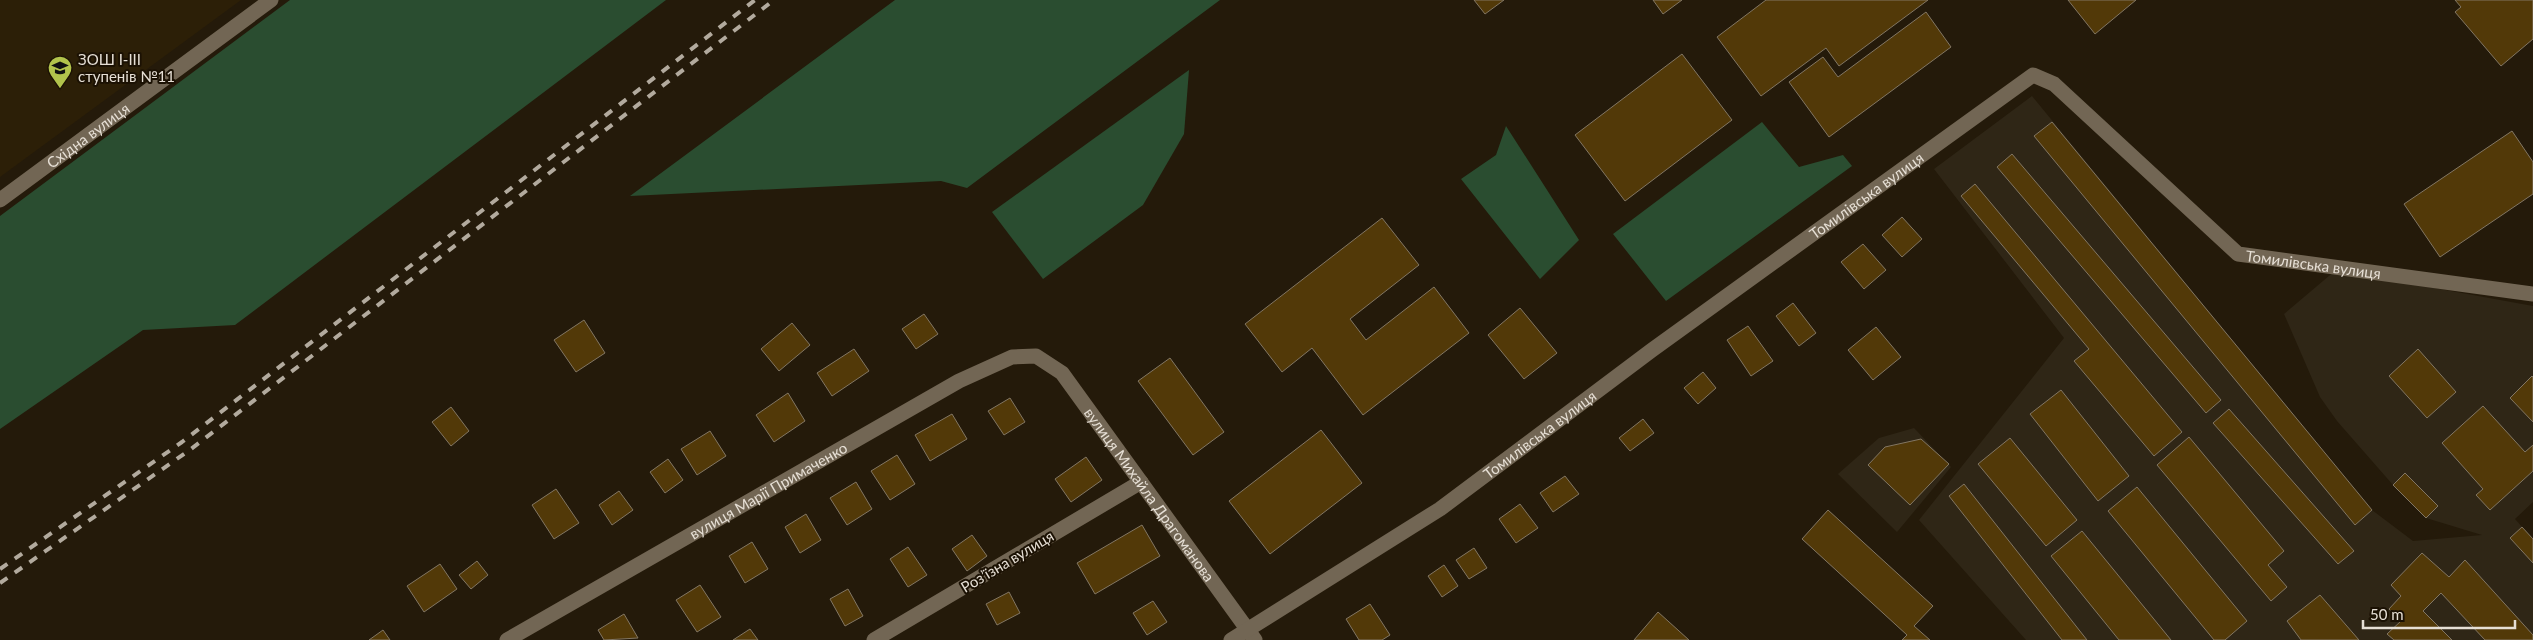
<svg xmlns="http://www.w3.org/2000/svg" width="2533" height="640" viewBox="0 0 2533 640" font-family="Lato,sans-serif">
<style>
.built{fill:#2c1f07}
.industrial{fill:#2f2616}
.green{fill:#2a4d30}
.building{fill:#523908;stroke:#827663}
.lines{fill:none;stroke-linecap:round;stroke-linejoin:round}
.street{stroke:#726654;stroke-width:15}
.rail{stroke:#b2aa9e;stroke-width:4;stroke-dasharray:9 9;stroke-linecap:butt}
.labels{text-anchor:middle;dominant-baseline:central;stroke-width:4;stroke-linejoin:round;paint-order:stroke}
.poi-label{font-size:15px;fill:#e6dfd5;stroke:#1b1103;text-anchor:start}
.street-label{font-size:15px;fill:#e6dfd5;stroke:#1b1103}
</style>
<rect width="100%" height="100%" fill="#241a0a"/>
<!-- built -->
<path class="built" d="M0 0H241L0 177Z"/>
<!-- industrial -->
<g class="industrial">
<path d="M2032 96 2372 510 2413 541 2482 535 2426 518 2393 485 2337 421 2320 397 2284 314 2336 270 2533 306V502L2515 519 2533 539V640H2026L1919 520 2064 338 1934 169Z"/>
<path d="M1914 428 1951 467 1897 532 1838 474 1879 438Z"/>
</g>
<!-- green -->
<g class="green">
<path d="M290 0H666L235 325 143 330 0 429V216Z"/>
<path d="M895 0H1220L967 188 941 181 630 196Z"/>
<path d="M1189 70 1184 134 1143 205 1043 279 992 212Z"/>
<path d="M1762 122 1799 167 1843 155 1852 166 1666 301 1613 234Z"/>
<path d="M1506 126 1579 240 1540 279 1461 179 1496 155Z"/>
</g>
<!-- building -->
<g class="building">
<path d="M1474 0H1504L1485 14Z"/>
<path d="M1653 0H1682L1663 14Z"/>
<path d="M1766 0H1928L1839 66 1826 48 1761 96 1717 37Z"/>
<path d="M2068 0H2136L2095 34Z"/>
<path d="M2455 0H2533V39L2501 66 2455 12 2461 7Z"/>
<path d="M1926 12 1951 47 1829 137 1789 82 1823 57 1838 77Z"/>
<path d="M1682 54 1732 120 1625 201 1575 135Z"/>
<path d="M2052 122 2372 510 2355 525 2034 136Z"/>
<path d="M2512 131 2533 162V194L2440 257 2404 204Z"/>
<path d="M2012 154 2221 400 2206 413 1997 167Z"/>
<path d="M1975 184 2182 432 2154 456 2074 361 2089 349 1961 196Z"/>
<path d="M1902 217 1922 239 1902 257 1882 235Z"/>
<path d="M1382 218 1419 265 1350 319 1366 340 1434 287 1469 333 1363 415 1312 348 1282 372 1245 324Z"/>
<path d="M1863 244 1886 270 1864 289 1841 262Z"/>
<path d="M1793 303 1816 333 1799 346 1776 316Z"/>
<path d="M1520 308 1557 353 1524 379 1488 335Z"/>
<path d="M924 314 938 334 916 349 902 329Z"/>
<path d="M584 320 605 353 576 372 554 340Z"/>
<path d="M792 323 810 345 779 371 761 349Z"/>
<path d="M1748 326 1773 361 1751 376 1727 340Z"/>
<path d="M1876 327 1901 357 1873 380 1848 350Z"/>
<path d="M854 349 869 371 832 396 817 373Z"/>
<path d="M2418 349 2456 392 2427 418 2389 376Z"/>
<path d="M1170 358 1224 432 1193 455 1138 381Z"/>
<path d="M1703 372 1716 388 1698 404 1684 388Z"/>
<path d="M2532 376 2533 377V422L2510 398Z"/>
<path d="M2061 390 2129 476 2098 501 2030 414Z"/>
<path d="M788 393 805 421 774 442 756 415Z"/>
<path d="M1010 398 1025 422 1004 435 988 411Z"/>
<path d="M2483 406 2525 452 2533 445V471L2490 510 2476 495 2483 489 2442 443Z"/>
<path d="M451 407 469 431 451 446 432 422Z"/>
<path d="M2229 409 2354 551 2338 564 2213 423Z"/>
<path d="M952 414 967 439 930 461 915 435Z"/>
<path d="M1643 419 1654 433 1630 451 1619 438Z"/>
<path d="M1321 430 1362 483 1270 554 1229 501Z"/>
<path d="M710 431 726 456 697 475 681 449Z"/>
<path d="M2189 437 2284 551 2268 565 2287 587 2271 601 2157 465Z"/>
<path d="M2010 438 2077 520 2046 546 1978 464Z"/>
<path d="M1921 439 1949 464 1910 505 1868 465 1885 447Z"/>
<path d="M897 455 915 484 890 500 871 471Z"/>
<path d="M1086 457 1102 480 1071 502 1055 479Z"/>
<path d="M668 459 683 480 665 493 650 472Z"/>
<path d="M2405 473 2438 506 2426 518 2393 485Z"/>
<path d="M1565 476 1579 494 1553 512 1540 493Z"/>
<path d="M856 482 872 509 847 525 830 498Z"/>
<path d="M1964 484 2087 640H2062L1949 496Z"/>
<path d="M2137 487 2247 621 2225 640H2214L2108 511Z"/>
<path d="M556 489 579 523 554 539 532 505Z"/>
<path d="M619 491 633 510 612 525 599 505Z"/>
<path d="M1520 504 1538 528 1516 543 1499 519Z"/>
<path d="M1828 510 1933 606 1914 626 1930 640H1902L1907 635 1802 539Z"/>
<path d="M806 514 821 540 800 553 785 527Z"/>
<path d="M1142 525 1160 556 1095 594 1077 563Z"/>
<path d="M2522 527 2533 539V563L2510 538Z"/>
<path d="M2082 531 2171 640H2119L2051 556Z"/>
<path d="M972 535 987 556 967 571 952 549Z"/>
<path d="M752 542 768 569 745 583 729 556Z"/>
<path d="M908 547 927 575 908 587 890 559Z"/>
<path d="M1474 548 1487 568 1469 579 1456 560Z"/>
<path d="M2422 553 2449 577 2465 560 2533 635V640H2485L2441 593 2423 611 2452 640H2394L2387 634 2401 621 2389 609 2401 596 2391 585Z"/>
<path d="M477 561 488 575 471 589 459 575Z"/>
<path d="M440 564 457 589 424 612 407 586Z"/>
<path d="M1444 565 1458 586 1442 597 1428 576Z"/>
<path d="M700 585 721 617 697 632 676 600Z"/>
<path d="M848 589 863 616 845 626 830 599Z"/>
<path d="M1009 592 1020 613 997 625 986 604Z"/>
<path d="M2320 595 2359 640H2301L2287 621Z"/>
<path d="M1153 601 1167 622 1147 635 1133 613Z"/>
<path d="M1370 604 1390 635 1382 640H1359L1346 619Z"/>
<path d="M1658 612 1689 640H1634Z"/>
<path d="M624 614 638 638 604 640 598 630Z"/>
<path d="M750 629 758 640H733Z"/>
<path d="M383 630 390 640H369Z"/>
</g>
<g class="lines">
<!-- street -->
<g class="street">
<path id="s1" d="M0 200 271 0"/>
<path id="s2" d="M507 640 959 381 1012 357 1036 356 1062 373 1255 640"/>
<path d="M874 640 1141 482"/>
<path id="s3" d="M1231 640 1440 509 1652 350 2033 75 2054 84 2238 254 2533 294"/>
</g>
<!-- rail -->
<g class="rail">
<path d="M0 569 182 442 755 0"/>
<path d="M0 583 191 449 774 0"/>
</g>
</g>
<!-- icons -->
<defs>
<symbol id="school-pin" viewBox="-11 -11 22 30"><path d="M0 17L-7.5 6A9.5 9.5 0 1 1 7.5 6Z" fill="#b2c34c" stroke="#1b1103"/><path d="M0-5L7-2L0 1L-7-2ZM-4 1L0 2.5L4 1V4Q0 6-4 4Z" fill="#111"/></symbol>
</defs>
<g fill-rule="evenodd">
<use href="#school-pin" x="46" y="54" width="28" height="38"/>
</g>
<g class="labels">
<!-- poi labels -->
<g class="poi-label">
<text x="78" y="59">ЗОШ І-ІІІ<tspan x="78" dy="17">ступенів №11</tspan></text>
</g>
<!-- street labels -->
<g class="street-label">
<text stroke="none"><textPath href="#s1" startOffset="109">Східна вулиця</textPath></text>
<text stroke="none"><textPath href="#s3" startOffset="776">Томилівська вулиця</textPath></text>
<text stroke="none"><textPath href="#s3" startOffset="1331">Томилівська вулиця</textPath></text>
<text stroke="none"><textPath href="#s3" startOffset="371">Томилівська вулиця</textPath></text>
<text stroke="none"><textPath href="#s2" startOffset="301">вулиця Марії Примаченко</textPath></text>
<text stroke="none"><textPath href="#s2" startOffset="784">вулиця Михайла Драгоманова</textPath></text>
<text transform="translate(1007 561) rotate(-31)">Розʼїзна вулиця</text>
</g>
</g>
<!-- scale -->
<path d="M2363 620v8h152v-8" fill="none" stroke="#e6dfd5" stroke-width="2.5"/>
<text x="2370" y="620" font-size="15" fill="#e6dfd5" stroke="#1b1103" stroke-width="4" paint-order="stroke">50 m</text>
</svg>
